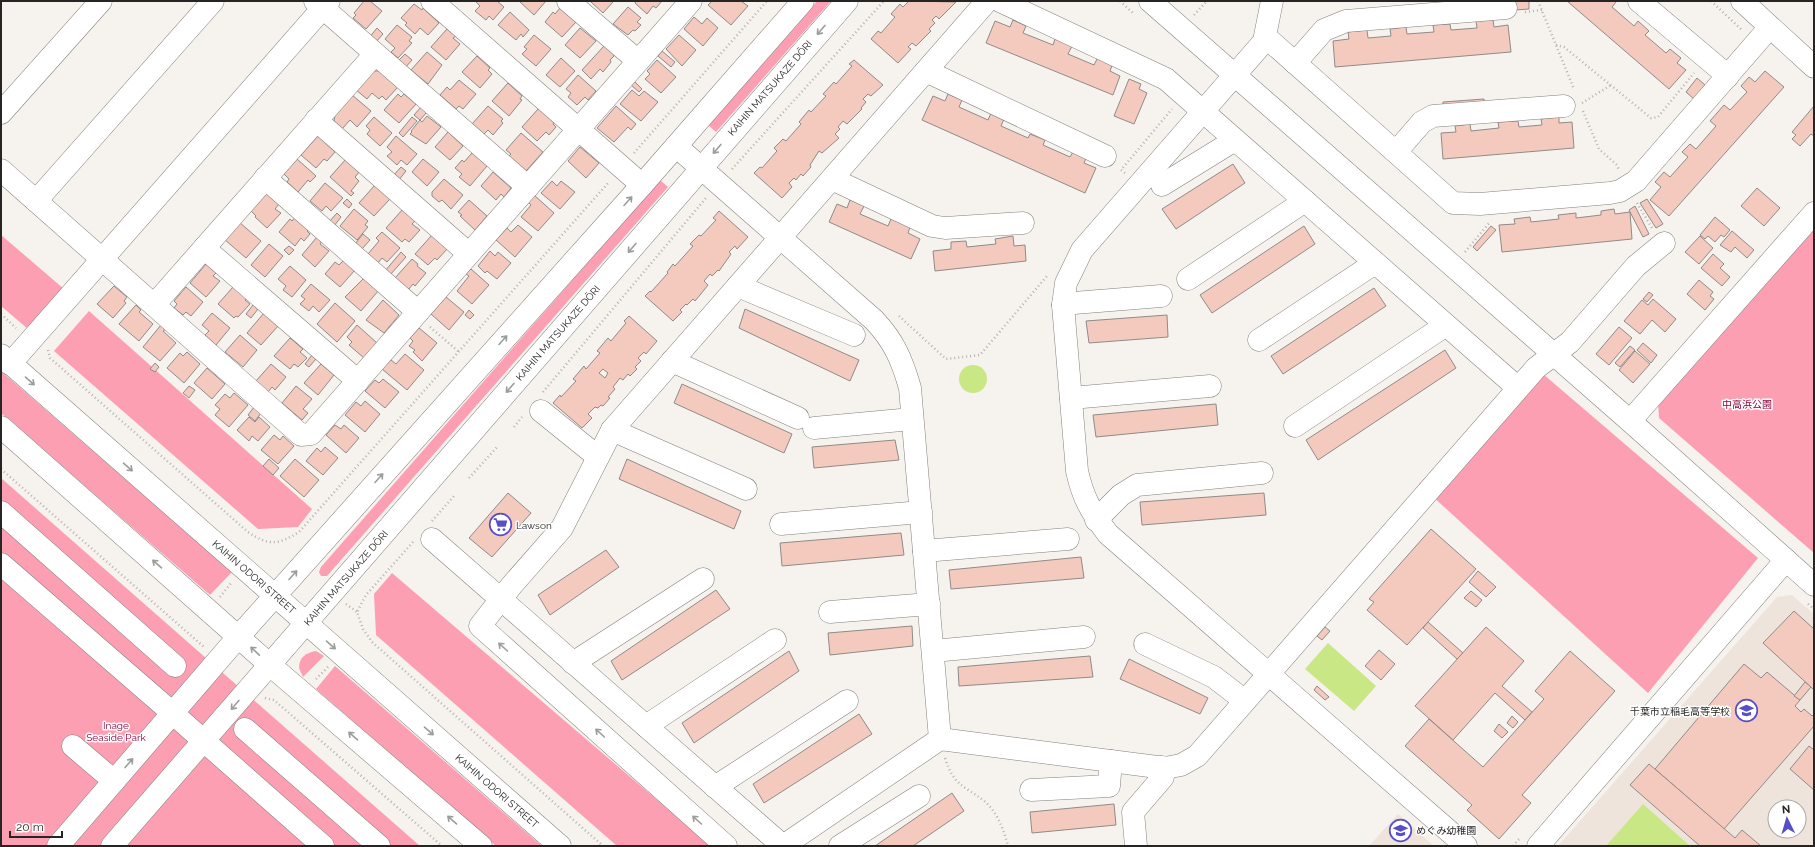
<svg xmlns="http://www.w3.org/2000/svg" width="1815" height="847" viewBox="0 0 1815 847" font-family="Raleway,'Noto Sans JP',sans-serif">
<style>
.built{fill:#eee4db;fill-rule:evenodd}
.green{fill:#fd9fb2}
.water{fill:#c9e785}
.building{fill:#f5cabe;stroke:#8f8b89;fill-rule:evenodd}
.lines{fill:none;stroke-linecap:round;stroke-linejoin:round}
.minor-casing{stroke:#84817e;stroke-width:23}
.path{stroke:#b5b2af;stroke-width:2.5;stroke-dasharray:1 3;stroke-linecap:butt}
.minor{stroke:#fff;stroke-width:22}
.oneway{stroke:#9d9d9c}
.labels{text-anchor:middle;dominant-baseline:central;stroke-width:3;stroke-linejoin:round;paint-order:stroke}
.street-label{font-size:10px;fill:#262524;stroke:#fff}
.park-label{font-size:10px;fill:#88053a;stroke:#fff}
.poi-label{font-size:10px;fill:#262524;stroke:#fff;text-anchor:start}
</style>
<rect width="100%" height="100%" fill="#f6f2ee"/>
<!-- built -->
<g class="built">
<path d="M1792 595 1814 614V846H1558L1777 597ZM1775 807H1799V831H1775Z"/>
<path d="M1398 814 1434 846H1369Z"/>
</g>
<!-- green -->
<g class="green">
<path d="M817 1H831L716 132 708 125Z"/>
<path d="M660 180 668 187 327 576H321L319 572 321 567Z"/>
<path d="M1814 226V553L1659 418 1658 402Z"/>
<path d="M1 235 64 289 28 329 1 306Z"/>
<path d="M89 311 312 509 298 527 258 529 54 351Z"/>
<path d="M1536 368 1758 558 1648 693 1419 484Z"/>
<path d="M1 371 232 572 210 595 1 413Z"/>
<path d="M1 478 420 846H1Z"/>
<path d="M392 573 711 846H617L376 635 374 594Z"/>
<path d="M316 651 324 656 303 677 299 668C299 657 306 653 316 651Z"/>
<path d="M335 666 542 846H496L316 689Z"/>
</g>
<!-- water -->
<g class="water">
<circle cx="973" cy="379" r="14"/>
<path d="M1328 643 1376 686 1354 711 1305 669Z"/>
<path d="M1643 804 1690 846 1607 845Z"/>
</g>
<!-- building -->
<g class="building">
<path d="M364 1H370L382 11 366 29 353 18 356 15 354 13Z"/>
<path d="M475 1H497L504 7 493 20 489 16 486 20 475 11 480 6Z"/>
<path d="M519 1H546L534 15Z"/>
<path d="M590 1H611L613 2 603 13Z"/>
<path d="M636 1H662L656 8 653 6 647 14 635 3Z"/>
<path d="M712 1H741L748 6 731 25 708 5Z"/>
<path d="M909 1 956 2 939 19 936 16 932 20 935 23 929 29 931 31 916 46 912 43 908 47 911 49 898 63 871 39 878 31 881 33 895 17 891 14 900 4 903 7Z"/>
<path d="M1514 1H1529V9L1515 10Z"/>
<path d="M1567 1H1615L1616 2 1612 7 1634 26 1638 21 1649 31 1645 35 1666 53 1670 49 1681 58 1677 63 1686 70 1669 89Z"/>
<path d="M414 4 422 10 423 8 439 23 428 35 420 28 415 34 405 25 407 23 401 18Z"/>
<path d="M628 7 641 18 637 22 641 25 635 31 633 30 628 35 613 24Z"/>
<path d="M560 8 576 22 562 37 545 22 553 12 555 14Z"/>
<path d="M510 12 529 30 523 37 521 34 516 40 498 25Z"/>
<path d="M694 17 702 24 707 18 718 28 703 46 684 29Z"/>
<path d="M1013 20 1026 26 1023 33 1053 45 1055 39 1072 46 1068 54 1094 65 1098 57 1113 63 1110 71 1120 76 1113 95 986 43 995 21 1010 27Z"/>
<path d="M1493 20 1494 27 1508 25 1511 52 1335 67 1333 41 1349 39 1348 32 1367 30 1368 38 1391 36 1390 29 1406 27 1407 34 1434 32 1433 25 1450 24 1451 30 1477 28 1476 21Z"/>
<path d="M397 25 412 37 409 41 412 43 398 58 391 52 395 48 385 39Z"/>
<path d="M377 28 383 34 375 43 369 38Z"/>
<path d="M580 28 596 41 580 58 565 45Z"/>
<path d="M447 29 456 36 453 38 460 44 446 60 431 47Z"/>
<path d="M534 35 551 49 536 66 522 54 527 49 524 47Z"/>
<path d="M679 35 696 50 682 66 666 49Z"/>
<path d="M604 46 613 53 614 56 610 60 611 62 603 72 600 69 591 79 582 70Z"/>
<path d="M662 51 675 62 671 67 658 56Z"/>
<path d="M427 52 442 65 428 84 411 70Z"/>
<path d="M405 54 412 60 404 69 397 62Z"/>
<path d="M477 56 490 68 488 70 492 74 480 88 462 72Z"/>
<path d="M561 58 575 71 560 87 546 75Z"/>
<path d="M657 60 676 77 661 93 645 79 650 74 647 71Z"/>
<path d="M854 60 883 85 871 96 868 94 863 99 866 102 861 108 862 109 847 124 843 121 838 127 840 129 835 134 839 138 822 153 819 151 810 165 811 167 803 176 801 174 796 180 794 178 789 183 792 187 782 198 754 173 760 167 762 168 777 151 774 148 783 139 786 141 801 124 799 122 809 110 811 112 826 96 823 94 834 82 836 84 852 66 849 64Z"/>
<path d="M372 71H380L398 87 386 100 382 96 379 99 372 93 367 99 356 90Z"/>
<path d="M1765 71 1784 87 1669 216 1650 200 1661 187 1655 182 1664 172 1670 177 1688 157 1682 152 1690 144 1696 149 1716 126 1710 121 1724 105 1730 110 1747 92 1741 86 1749 77 1755 82Z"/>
<path d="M578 75 596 91 588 100 585 97 577 105 568 97 571 93 566 89Z"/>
<path d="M1697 78 1705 85 1694 99 1686 92Z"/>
<path d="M1129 79 1141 84 1139 89 1147 93 1134 124 1114 116Z"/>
<path d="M459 80 476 94 463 109 459 106 456 109 440 95 447 87 450 90Z"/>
<path d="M634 81 642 89 639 92 631 85Z"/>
<path d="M508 83 522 96 520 99 522 100 509 116 492 101Z"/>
<path d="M632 90 639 96 644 91 658 102 641 121 620 104Z"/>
<path d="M398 94 401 97 404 94 416 104 399 123 384 110Z"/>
<path d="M948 94 962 100 959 107 988 120 991 113 1004 119 1001 126 1028 138 1030 134 1045 140 1043 145 1070 157 1073 152 1086 158 1084 163 1096 168 1085 193 922 120 933 96 945 101Z"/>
<path d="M352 95 371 111 357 127 350 120 342 129 334 121 335 115Z"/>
<path d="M1484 99V105L1443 108V102Z"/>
<path d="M488 106 503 119 501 121 503 123 493 135 488 130 484 134 472 124Z"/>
<path d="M616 106 636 124 631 130 628 127 614 142 597 128Z"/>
<path d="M1814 106V136L1811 134 1800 146 1792 139 1796 135 1792 132Z"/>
<path d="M421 107 427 112 420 120 414 115Z"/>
<path d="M539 108 554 122 553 124 556 127 549 135 546 132 537 141 522 127Z"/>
<path d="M427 116 441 127 426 144 410 134 412 132 411 131 420 120 422 122Z"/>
<path d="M374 117 392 133 380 146 367 134 370 130 366 126Z"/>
<path d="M412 117 417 121 403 137 399 133Z"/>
<path d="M1559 117V123L1572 122 1574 148 1443 159 1441 133 1456 132 1455 126 1470 124 1471 131 1499 128 1498 122 1518 121 1519 127 1542 125 1541 119Z"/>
<path d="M448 132 463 146 450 160 435 147Z"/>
<path d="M521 133 543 152 525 172 508 157 511 154 506 150Z"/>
<path d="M318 136 335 152 327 161 324 159 316 168 301 155Z"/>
<path d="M396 136 417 154 407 165 401 160 397 165 387 156 392 152 387 147Z"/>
<path d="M580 147 599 163 586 178 568 161Z"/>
<path d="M472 153 487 166 470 186 459 177 462 174 455 168 462 160 464 162Z"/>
<path d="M297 159 316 176 310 182 308 180 298 192 287 182 289 179 284 174Z"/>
<path d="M346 159 360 171 355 177 359 181 351 191 354 193 351 196 330 177Z"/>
<path d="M423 159 439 172 427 186 412 172Z"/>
<path d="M1233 164 1245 183 1176 229 1162 209Z"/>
<path d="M401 167 406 171 398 181 393 176Z"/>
<path d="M493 172 511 188 504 197 501 194 496 200 481 186Z"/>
<path d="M444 179 463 195 451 209 442 200 439 202 432 196V192Z"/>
<path d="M552 181 557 186 561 181 575 192 560 209 541 193Z"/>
<path d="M325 183 343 198 331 211 326 206 322 211 310 201Z"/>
<path d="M375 185 390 199 374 216 359 203Z"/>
<path d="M1757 188 1780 208 1764 226 1741 206Z"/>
<path d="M267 193 279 204 275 209 281 213 267 228 255 217 256 216 251 211Z"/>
<path d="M534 195 554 213 538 231 521 217 531 205 528 202Z"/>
<path d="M347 199 352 204 349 208 343 203Z"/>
<path d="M1647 199 1663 224 1656 228 1640 203Z"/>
<path d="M469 200 487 216 475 230 460 216 462 215 458 212Z"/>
<path d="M850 200 864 206 860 214 888 226 891 219 910 227 908 233 920 239 911 259 829 222 837 204 847 208Z"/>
<path d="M1635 206 1649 234 1643 237 1629 210Z"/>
<path d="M354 209 368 221 365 225 368 227 357 240 340 226Z"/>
<path d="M403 209 416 220 412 224 420 230 409 242 405 239 402 242 386 228Z"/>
<path d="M1614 209 1615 214 1630 212 1632 239 1502 252 1499 225 1515 224 1514 219 1530 217 1531 222 1559 219 1558 215 1576 213V218L1601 215V211Z"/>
<path d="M719 211 748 237 737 249 735 246 729 252 731 254 719 271 718 270 712 276 710 274 704 281 708 285 700 295 695 301 693 299 687 305 686 304 680 310 682 312 673 321 645 296 650 291 651 292 668 273 667 272 673 264 675 266 693 246 690 244 699 235 701 236 716 220 713 218Z"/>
<path d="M337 213 341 217 334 226 329 222Z"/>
<path d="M296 216 310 228 307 231 310 234 304 241 301 238 295 246 279 232 290 219 292 221Z"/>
<path d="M1715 217 1730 230 1724 237 1721 235 1715 242 1708 236 1705 239 1700 235Z"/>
<path d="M239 222 261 241 246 258 224 239Z"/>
<path d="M518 225 532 237 515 257 496 240 507 228 511 232Z"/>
<path d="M1304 226 1315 244 1212 313 1200 295Z"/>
<path d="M1491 226 1496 230 1477 251 1473 247Z"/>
<path d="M1732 231 1754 250 1747 258 1735 247 1731 252 1720 245Z"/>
<path d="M382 232 400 248 387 262 382 258 378 263 368 254 379 241 376 238Z"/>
<path d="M363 234 370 240 361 250 355 244Z"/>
<path d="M432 235 448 248 437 260 435 258 428 265 415 254Z"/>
<path d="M1013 236 1014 246 1025 245 1026 261 935 271 933 251 951 249V242L966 241 967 247 996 244 995 239Z"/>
<path d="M1700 236 1713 248 1699 264 1685 252Z"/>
<path d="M317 237 322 241 320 244 329 251 315 267 302 255Z"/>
<path d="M269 244 283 256 265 277 251 265Z"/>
<path d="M289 246 294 250 289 255 284 250Z"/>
<path d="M490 251 495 256 498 252 511 263 497 279 487 271 485 273 478 266Z"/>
<path d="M401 252 406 257 390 275 385 271Z"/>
<path d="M1713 254 1724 264 1720 268 1730 277 1722 286 1701 268Z"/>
<path d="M412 259 418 264 417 266 426 273 415 286 413 284 408 290 395 278Z"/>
<path d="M344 260 355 270 340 287 325 274 335 262 339 265Z"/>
<path d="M206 264 216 273 213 276 220 281 206 297 190 283Z"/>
<path d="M290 266 306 280 292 297 283 290 286 286 278 279Z"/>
<path d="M471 269 489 285 472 304 457 291 469 276 466 274Z"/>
<path d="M364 278 379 290 361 311 345 297Z"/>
<path d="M1699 280 1713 292 1710 296 1714 299 1705 310 1687 294Z"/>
<path d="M311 284 330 300 319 312 313 306 309 311 300 304 305 299 301 296Z"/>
<path d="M114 286 127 297 124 301 126 303 113 318 97 304Z"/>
<path d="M186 287 203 302 191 316 186 312 183 315 174 308 177 304 174 301Z"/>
<path d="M233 287 247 299 245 300 250 304 238 317 236 316 234 318 218 304Z"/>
<path d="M1374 288 1386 306 1283 374 1271 356Z"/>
<path d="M1649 292 1653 295 1647 302 1643 299Z"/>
<path d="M446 297 464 312 449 330 431 314Z"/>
<path d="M1653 299 1676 319 1665 332 1652 320 1640 334 1624 321 1642 300 1648 305Z"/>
<path d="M383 300 399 315 384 333 366 320Z"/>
<path d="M335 303 355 321 337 342 317 324Z"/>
<path d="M136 305 141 310 139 312 153 324 139 341 119 324Z"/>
<path d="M253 305 258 309 251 318 246 314Z"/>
<path d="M745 309 859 360 850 381 739 328Z"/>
<path d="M469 310 474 315 470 319 465 315Z"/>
<path d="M212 313 230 328 216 345 205 335 209 331 202 325Z"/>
<path d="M264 313 279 325 261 345 247 333Z"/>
<path d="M1167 315 1168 337 1089 343 1086 321Z"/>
<path d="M629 316 657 341 646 354 644 352 638 358 641 361 635 367 637 369 630 376 628 374 623 380 620 378 613 387 615 389 608 397 610 398 603 406 601 405 598 408 595 407 588 414 592 418 582 428 553 403 560 395 561 397 576 381 573 379 584 366 586 369 600 353 597 351 608 338 611 341 626 323 624 321ZM603 369 608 373 605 378 599 373Z"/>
<path d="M161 325 166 329 163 331 176 343 160 361 143 347Z"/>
<path d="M357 325 377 343 364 358 349 345 352 342 347 337Z"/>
<path d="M1619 327 1632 338 1609 365 1596 354Z"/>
<path d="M419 328 437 343 422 361 413 352 415 350 409 346 413 341 410 338Z"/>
<path d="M240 335 257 350 243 367 225 352Z"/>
<path d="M290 338 303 349 300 352 307 358 298 367 294 364 290 369 274 356Z"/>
<path d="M1643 343 1657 355 1651 363 1637 350Z"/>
<path d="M1630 346 1635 350 1620 367 1615 363Z"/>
<path d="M1445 350 1456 368 1318 460 1306 440Z"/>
<path d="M1635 351 1650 364 1633 383 1619 370Z"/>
<path d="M187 352 200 364 184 383 167 368 180 353 183 356Z"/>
<path d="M405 354 424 370 407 390 382 369 391 360 396 364Z"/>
<path d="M312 355 316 359 309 367 305 364Z"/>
<path d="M155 363 159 367 155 372 150 369Z"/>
<path d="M271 364 286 377 275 390 272 387 268 392 256 381Z"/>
<path d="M321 364 334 375 318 395 304 383Z"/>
<path d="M207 368 225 384 212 399 194 383Z"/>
<path d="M383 379 399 392 385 408 365 391 375 380 379 383Z"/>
<path d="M682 384 792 434 784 453 674 403Z"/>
<path d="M189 386 195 390 189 398 183 393Z"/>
<path d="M296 386 312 399 303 409 308 413 302 420 282 403Z"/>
<path d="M234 393 248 405 229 427 215 415 220 409 215 405 225 394 230 398Z"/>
<path d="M365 401 380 414 365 432 345 415 356 402 361 406Z"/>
<path d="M1216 404 1218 425 1096 437 1093 415Z"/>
<path d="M254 407 261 413 255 421 248 415Z"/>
<path d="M249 417 255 422 259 417 270 427 258 441 252 436 249 441 237 430Z"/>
<path d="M335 425 341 429 344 425 359 438 346 453 326 435Z"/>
<path d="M274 435 280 440 283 436 294 446 278 464 261 450Z"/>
<path d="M895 440 899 460 814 468 812 447Z"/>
<path d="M325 447 338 458 323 475 306 461 317 448 321 452Z"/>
<path d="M269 459 279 468 273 475 263 466Z"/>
<path d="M295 459 319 480 304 497 280 476Z"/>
<path d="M627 459 741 511 734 529 619 479Z"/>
<path d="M508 493 531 513 492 557 469 538Z"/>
<path d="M1264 493 1266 515 1142 525 1140 502Z"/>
<path d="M1431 529 1476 569 1407 645 1367 610 1374 602 1369 599Z"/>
<path d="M901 533 904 555 782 566 780 543Z"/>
<path d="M606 550 619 567 550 615 538 595Z"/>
<path d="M1081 557 1084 578 951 589 949 570Z"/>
<path d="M1478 571 1496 587 1486 597 1469 582Z"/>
<path d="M716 590 730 609 622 680 611 661Z"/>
<path d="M1471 591 1482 600 1476 607 1464 598Z"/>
<path d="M1794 611 1814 629V690L1763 643Z"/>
<path d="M1428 622 1463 653 1457 659 1423 628Z"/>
<path d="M912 626 913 646 830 655 828 633Z"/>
<path d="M1325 627 1330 631 1322 640 1317 636Z"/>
<path d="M1486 627 1524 661 1502 686 1532 712 1525 720 1495 693 1453 740 1415 706Z"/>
<path d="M1379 650 1395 664 1381 680 1365 666Z"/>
<path d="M789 651 799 671 694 743 682 723Z"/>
<path d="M1570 651 1615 691 1522 795 1531 803 1499 839 1467 810 1472 805 1405 746 1429 719 1483 767 1544 699 1535 691Z"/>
<path d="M1090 656 1093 677 959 686 958 667Z"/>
<path d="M1129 659 1208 698 1200 714 1120 679Z"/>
<path d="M1744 664 1761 678 1767 672 1800 700 1795 706 1801 712 1804 709 1812 716 1814 714V726L1724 829 1655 769Z"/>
<path d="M1805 682 1811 687 1800 700 1794 696Z"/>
<path d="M1317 686 1329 697 1325 700 1314 690Z"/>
<path d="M859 714 872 734 764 803 753 784Z"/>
<path d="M1512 716 1518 722 1513 728 1507 723Z"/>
<path d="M1499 724 1508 732 1502 738 1494 731Z"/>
<path d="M1809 746 1814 750V790L1790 769Z"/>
<path d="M1649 764 1735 838 1742 830 1761 846H1700L1630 785Z"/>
<path d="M952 793 964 811 913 846H875Z"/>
<path d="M1114 804 1116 825 1032 833 1030 812Z"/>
</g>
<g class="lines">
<defs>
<g id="minor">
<path d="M315 1 528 187"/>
<path d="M432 1 642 185"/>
<path d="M568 1 638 61"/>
<path d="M1000 1 1166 79 1518 388"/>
<path d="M1150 1 1630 421 1814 585"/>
<path d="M1272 1 1265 36 1267 38 1453 203 1480 204 1610 193 1620 191 1636 181 1770 27"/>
<path d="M1639 1 1728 76"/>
<path d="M1742 1 1814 67"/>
<path d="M1267 38 1082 250 1066 283 1063 305 1077 471C1083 498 1091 512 1108 534L1466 846"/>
<path d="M1295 63 1324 30 1346 21 1506 8"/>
<path d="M926 71 1105 156"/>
<path d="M1 113 101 1"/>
<path d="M316 120 469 254"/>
<path d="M676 146 874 320C894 341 902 360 910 388L940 739"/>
<path d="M1396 152 1422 122 1433 116 1564 106"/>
<path d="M1 170 301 435 311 434 691 1"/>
<path d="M265 178 418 312"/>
<path d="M832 179 932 226 945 228 1023 223"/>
<path d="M1162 185 1235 140"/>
<path d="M36 201 213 1"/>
<path d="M204 248 358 381"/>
<path d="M1188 279 1305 201"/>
<path d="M738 286 854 335"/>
<path d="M154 305 375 54"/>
<path d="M1063 305 1074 303 1161 296"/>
<path d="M1259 340 1375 263"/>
<path d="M1 355 560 846"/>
<path d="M672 361 798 418"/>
<path d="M10 364 329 1"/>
<path d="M1071 398 1210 386"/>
<path d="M541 411 598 457"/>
<path d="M1630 421 1814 213"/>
<path d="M1295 426 1446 325"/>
<path d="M1 427 270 665 481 846"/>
<path d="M814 428 912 419"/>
<path d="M612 430 746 489"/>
<path d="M1 512 175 666"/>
<path d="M1096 520 1121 495 1137 485 1262 473"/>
<path d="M781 524 921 512"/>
<path d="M432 539 783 846"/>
<path d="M924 551 1068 539"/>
<path d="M1 564 161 703 323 846"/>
<path d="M830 612 929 604"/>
<path d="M1145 644 1214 677 1245 701"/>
<path d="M933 651 1084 637"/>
<path d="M573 663 703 579"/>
<path d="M646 726 775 640"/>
<path d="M245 729 379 846"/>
<path d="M73 746 114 781"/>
<path d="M715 787 847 701"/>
<path d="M1031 790 1109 786 1111 761"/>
<path d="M58 846 239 636 642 185 803 1"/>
<path d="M112 846 847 1"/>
<path d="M726 846 480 626 512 585 562 528 612 430 987 1"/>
<path d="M783 846 940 739 1165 768 1181 765 1197 756 1536 368 1570 342 1636 266 1664 243"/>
<path d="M840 846 919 796"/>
<path d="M1136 846 1133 812 1163 777 1162 767"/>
<path d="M1538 846 1786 560"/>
</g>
</defs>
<!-- minor casing -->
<use href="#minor" class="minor-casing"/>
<!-- path -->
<g class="path">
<path d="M1120 1 1134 14"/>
<path d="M1538 1 1574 89"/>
<path d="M1711 1 1743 31"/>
<path d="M1525 12 1542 10"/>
<path d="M1194 15 1207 1"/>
<path d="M1556 45 1564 47 1651 118 1658 117 1694 73"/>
<path d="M1582 103 1611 85"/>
<path d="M1583 111 1599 149 1617 165 1619 170"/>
<path d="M634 153 767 1"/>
<path d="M732 169 884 1"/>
<path d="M1125 173 1121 170 1172 109"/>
<path d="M1637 203 1652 228"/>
<path d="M1465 252 1490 222"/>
<path d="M1 314 16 328"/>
<path d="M899 316 946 359 980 355 1047 276"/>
<path d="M430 327 459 352"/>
<path d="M48 350 50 358 248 532C269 546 278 545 299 532L609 182"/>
<path d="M543 392 706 198"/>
<path d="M514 427 522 417"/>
<path d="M1 469 204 647"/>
<path d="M469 478 498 446"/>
<path d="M432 521 454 496"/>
<path d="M413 542 366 595 357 612 363 629 372 642 603 846"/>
<path d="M220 597 232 582"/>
<path d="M346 604 357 612"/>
<path d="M1808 604 1814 609"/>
<path d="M316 679 328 667"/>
<path d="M265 698 274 700 442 846"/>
<path d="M945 758C954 786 963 785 983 800 997 811 1004 830 1008 846"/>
<path d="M1513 846 1519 839"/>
</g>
<!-- minor -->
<use href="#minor" class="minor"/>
</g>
<!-- one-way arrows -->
<defs><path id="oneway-shaft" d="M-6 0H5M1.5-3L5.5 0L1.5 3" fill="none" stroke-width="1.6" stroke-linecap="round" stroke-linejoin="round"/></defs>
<g class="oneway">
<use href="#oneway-shaft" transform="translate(821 30) rotate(131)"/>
<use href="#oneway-shaft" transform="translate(717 149) rotate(131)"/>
<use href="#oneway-shaft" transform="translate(628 201) rotate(-48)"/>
<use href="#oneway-shaft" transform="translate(632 248) rotate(131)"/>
<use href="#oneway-shaft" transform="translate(503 340) rotate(-48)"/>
<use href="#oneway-shaft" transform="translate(30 381) rotate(41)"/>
<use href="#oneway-shaft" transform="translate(510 388) rotate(131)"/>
<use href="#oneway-shaft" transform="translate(128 467) rotate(41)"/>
<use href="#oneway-shaft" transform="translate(379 478) rotate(-48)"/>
<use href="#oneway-shaft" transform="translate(157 564) rotate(-139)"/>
<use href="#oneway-shaft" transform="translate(293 575) rotate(-48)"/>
<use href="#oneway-shaft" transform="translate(331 645) rotate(41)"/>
<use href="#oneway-shaft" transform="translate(503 647) rotate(-138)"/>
<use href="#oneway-shaft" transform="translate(255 651) rotate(-137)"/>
<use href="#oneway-shaft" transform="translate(235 705) rotate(131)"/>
<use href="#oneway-shaft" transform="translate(429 731) rotate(41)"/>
<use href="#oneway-shaft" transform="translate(600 733) rotate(-138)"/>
<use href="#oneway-shaft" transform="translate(353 736) rotate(-139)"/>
<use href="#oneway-shaft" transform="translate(129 763) rotate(-49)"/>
<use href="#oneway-shaft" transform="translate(452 820) rotate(-139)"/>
<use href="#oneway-shaft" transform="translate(697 820) rotate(-138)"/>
</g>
<!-- icons -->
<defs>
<symbol id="supermarket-ring" viewBox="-11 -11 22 22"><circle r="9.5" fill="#fff" stroke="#564fc7" stroke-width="1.5"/><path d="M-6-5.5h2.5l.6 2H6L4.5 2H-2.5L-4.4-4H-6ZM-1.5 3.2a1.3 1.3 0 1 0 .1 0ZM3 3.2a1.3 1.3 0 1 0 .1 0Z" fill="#564fc7"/></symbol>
<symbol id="school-ring" viewBox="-11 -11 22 22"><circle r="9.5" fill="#fff" stroke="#564fc7" stroke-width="1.5"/><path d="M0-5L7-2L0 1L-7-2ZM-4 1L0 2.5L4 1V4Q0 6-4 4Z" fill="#564fc7"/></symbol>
</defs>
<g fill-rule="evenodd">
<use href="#supermarket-ring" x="488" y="512" width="25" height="25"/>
<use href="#school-ring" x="1734" y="698" width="25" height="25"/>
<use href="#school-ring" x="1388" y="818" width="25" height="25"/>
</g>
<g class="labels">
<!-- street labels -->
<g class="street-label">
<text transform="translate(770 88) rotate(-49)">KAIHIN MATSUKAZE DŌRI</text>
<text transform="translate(558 333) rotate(-49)">KAIHIN MATSUKAZE DŌRI</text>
<text transform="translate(254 577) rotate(41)">KAIHIN ODORI STREET</text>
<text transform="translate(346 578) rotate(-49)">KAIHIN MATSUKAZE DŌRI</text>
<text transform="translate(497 791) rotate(41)">KAIHIN ODORI STREET</text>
</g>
<!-- park labels -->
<g class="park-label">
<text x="1747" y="404">中高浜公園</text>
<text x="116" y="725">Inage<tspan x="116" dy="12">Seaside Park</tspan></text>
</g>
<!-- poi labels -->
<g class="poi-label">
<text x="516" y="525">Lawson</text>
<text x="1730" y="711" text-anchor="end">千葉市立稲毛高等学校</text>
<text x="1416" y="830">めぐみ幼稚園</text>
</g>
</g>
<!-- border -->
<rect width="1815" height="847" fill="none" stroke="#262524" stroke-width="4"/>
<!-- north arrow -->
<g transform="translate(1787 819) rotate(355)"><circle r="19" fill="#ffffff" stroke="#a8a8a7"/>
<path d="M0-3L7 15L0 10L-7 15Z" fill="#564fc7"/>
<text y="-6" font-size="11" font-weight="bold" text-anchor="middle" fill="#262524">N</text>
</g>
<!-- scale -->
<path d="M10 831v6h52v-6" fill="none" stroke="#262524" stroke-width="2"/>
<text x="16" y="831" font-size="12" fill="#262524" stroke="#ffffff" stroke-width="3" paint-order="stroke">20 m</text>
</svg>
